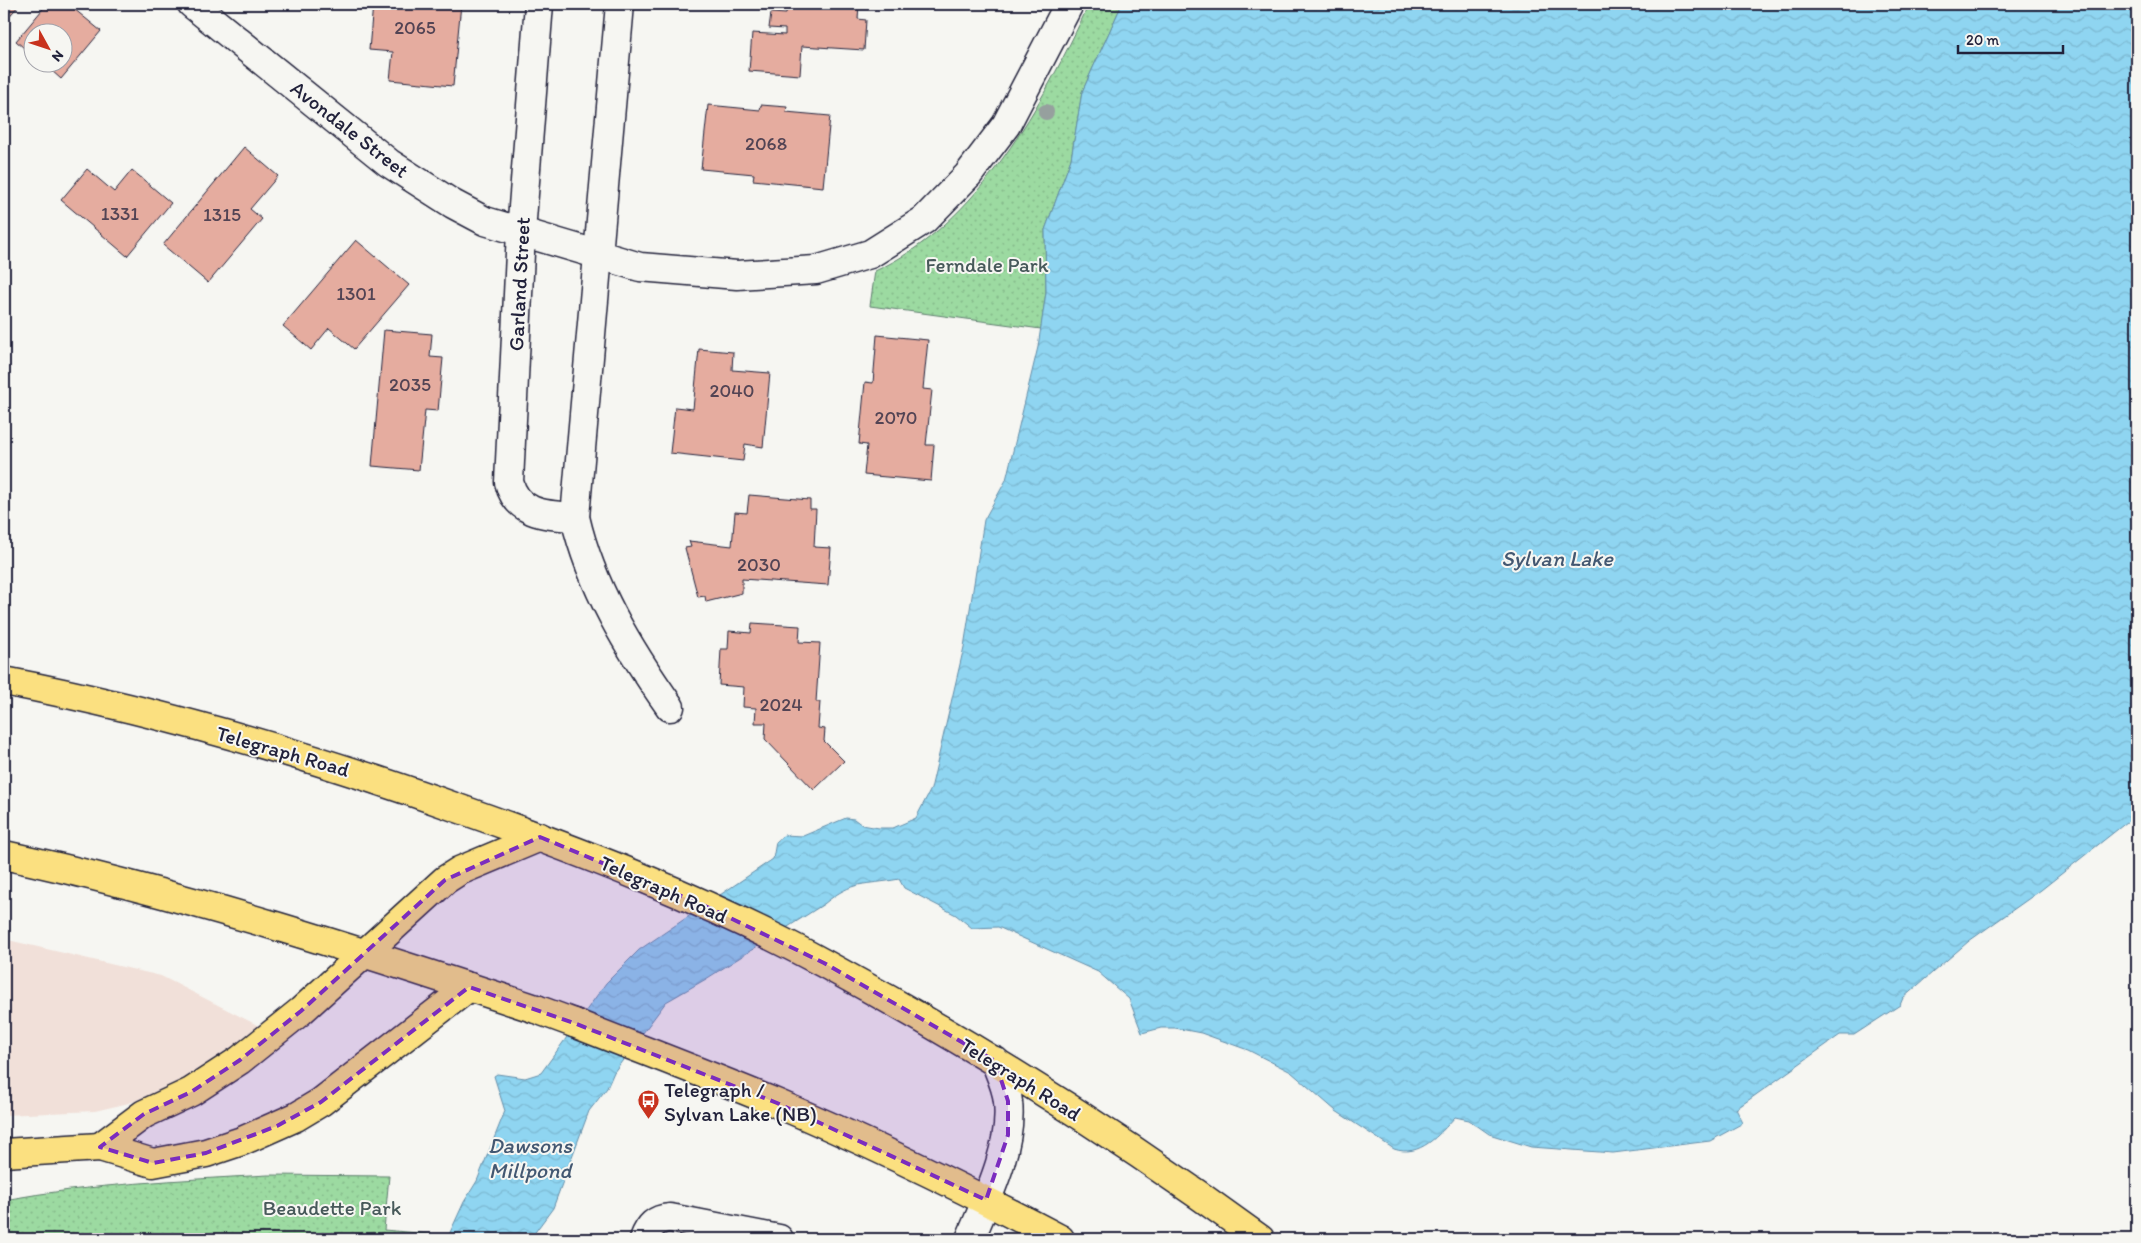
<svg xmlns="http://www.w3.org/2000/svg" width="2141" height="1243" viewBox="0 0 2141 1243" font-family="Itim,sans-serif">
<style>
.built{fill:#f1e0d9}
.grass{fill:url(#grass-dots);stroke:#5f7e6e}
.water{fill:url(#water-waves);stroke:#638da8}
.building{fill:#e5ac9f;stroke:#22223b}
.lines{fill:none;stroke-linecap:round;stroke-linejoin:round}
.minor-casing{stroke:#22223b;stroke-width:31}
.primary-casing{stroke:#22223b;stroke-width:31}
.trunk-casing{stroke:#22223b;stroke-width:31}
.minor{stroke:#f6f6f2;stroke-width:28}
.primary{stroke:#fbe080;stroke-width:28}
.trunk{stroke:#fbe080;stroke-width:28}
.tree{fill:#96a09e}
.marked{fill:#7b2cbf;fill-opacity:0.2;stroke:#7b2cbf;stroke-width:4;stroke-dasharray:10 6;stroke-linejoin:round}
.labels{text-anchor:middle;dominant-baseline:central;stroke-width:4;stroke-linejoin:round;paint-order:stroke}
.number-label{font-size:19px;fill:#534454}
.street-label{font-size:21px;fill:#22223b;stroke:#f6f6f2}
.park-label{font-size:21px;fill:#47595a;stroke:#f6f6f2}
.poi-label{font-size:21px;fill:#22223b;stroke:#f6f6f2;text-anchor:start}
.water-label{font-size:22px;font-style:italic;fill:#435872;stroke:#f6f6f2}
</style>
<defs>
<pattern id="grass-dots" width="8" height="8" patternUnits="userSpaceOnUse" patternTransform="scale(1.25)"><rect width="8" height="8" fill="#9cdaa1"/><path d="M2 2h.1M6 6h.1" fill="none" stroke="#86bb8c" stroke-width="1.8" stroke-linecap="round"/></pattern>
<pattern id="water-waves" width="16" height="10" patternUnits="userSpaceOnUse" patternTransform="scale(1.25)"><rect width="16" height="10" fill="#8fd5f1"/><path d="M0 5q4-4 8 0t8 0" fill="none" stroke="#7bb7d0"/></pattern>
</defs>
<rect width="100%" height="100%" fill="#f6f6f2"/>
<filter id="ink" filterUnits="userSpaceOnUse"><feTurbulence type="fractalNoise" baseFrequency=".02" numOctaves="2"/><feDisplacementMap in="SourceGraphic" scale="10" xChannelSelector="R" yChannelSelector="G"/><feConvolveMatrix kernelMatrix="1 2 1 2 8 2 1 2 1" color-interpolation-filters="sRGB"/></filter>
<g filter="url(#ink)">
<!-- built -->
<path class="built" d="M4 939 161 976 259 1026 225 1054 196 1073 162 1091 129 1103 95 1111 4 1115Z"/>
<!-- grass -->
<g class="grass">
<path d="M1089 4H1122L1082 92 1071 159 1045 230 1046 292 1041 329 870 306 875 271C979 224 1043 103 1089 4Z"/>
<path d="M268 1175 389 1176 384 1230 486 1239H4V1200C91 1184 180 1180 268 1175Z"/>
</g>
<!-- water -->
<path class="water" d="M1122 4H2137V814L2041 890 1969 941 1903 998 1900 1005 1854 1035H1840L1736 1109 1743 1123 1710 1141 1613 1153 1531 1147 1489 1134 1469 1120 1455 1117C1439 1135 1420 1158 1394 1149L1336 1111 1291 1072 1248 1050 1201 1033 1175 1028H1161L1142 1033 1129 999 1098 972 998 927 972 928 956 915 904 888 899 879C864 886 854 879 824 904L706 979 666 1002 614 1072 607 1088 589 1111 553 1208 530 1239H447L464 1202 477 1181 505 1111 494 1076 497 1074 525 1078 541 1073 606 983 639 950 773 859 776 842 784 835 803 836 846 818 854 819 862 825 879 828H893L916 818 931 789 964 647 984 520 1006 480 1038 347 1046 292 1045 230 1071 159 1082 92Z"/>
<!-- building -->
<g class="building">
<path d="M4 4H20L6 20 4 18Z"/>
<path d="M47 4H68L101 31 61 79 42 62H62V32H32V55L16 41Z"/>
<path d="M373 4H461L453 86 390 80 393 52 369 50Z"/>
<path d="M787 4H859L858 19 866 20 864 50 802 46 800 75 749 71 752 33 785 35V29L769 28 771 13 786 14Z"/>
<path d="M708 105 760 110 761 105 787 107 786 112 830 116 823 187 753 180 754 174 701 169Z"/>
<path d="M244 147 278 176 250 209 262 219 208 283 163 245Z"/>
<path d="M87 169 114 192 132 170 171 203 127 256 61 200Z"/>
<path d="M356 240 409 285 354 349 329 328 311 350 283 326Z"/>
<path d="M384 330 432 334 430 357 443 358 438 411 425 410 419 470 372 466Z"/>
<path d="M877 335 928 340 923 389 932 390 926 445H934L931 481 864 475 867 445 859 444 865 382 873 383Z"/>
<path d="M699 349 733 352 732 370 770 373 763 447 745 444 743 461 670 453 675 407 693 409Z"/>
<path d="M749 495 810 500V509H816L814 547 831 548 828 585 742 579V593L706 602 705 596 698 597 685 548 691 547 689 541 732 546 735 512 747 513Z"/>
<path d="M752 623 800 626 799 642 820 643 816 702H820L818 728 825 729 824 741 844 761 814 790 765 739 766 723H755L756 708 743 707 744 687 719 685 721 649H728L729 631 751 633Z"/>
</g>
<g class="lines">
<defs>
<g id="minor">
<path d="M192 4 389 163 453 204 485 221 640 267 737 275 816 270 870 254 924 220 968 175 1006 125 1069 4"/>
<path d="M539 4 521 232 509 482C517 515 547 515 575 517"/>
<path d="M620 4 575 517C591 587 629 649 670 707"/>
<path d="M644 1239C649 1226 655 1219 670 1218L779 1239"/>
<path d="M970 1239C987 1199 1013 1146 1008 1102 1007 1088 1000 1074 995 1061"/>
</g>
<g id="primary">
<path d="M536 1009 574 1023"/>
<path d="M100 1147 144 1114 191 1092 240 1060 301 1011 365 953"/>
<path d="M4 1153 100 1147 153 1163 206 1153 242 1141 296 1117 321 1102 469 987"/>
</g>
<g id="trunk">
<path d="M4 681C161 711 316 757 466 811 588 854 711 902 825 964 976 1046 1122 1138 1260 1239"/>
<path d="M4 855C185 894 360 951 536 1009"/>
<path d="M365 953 445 880 459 871 540 837"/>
<path d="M574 1023C642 1050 709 1075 776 1103 873 1144 967 1190 1060 1239"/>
</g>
</defs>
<!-- minor casing -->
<use href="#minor" class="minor-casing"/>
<!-- primary casing -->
<use href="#primary" class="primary-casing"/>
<!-- trunk casing -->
<use href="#trunk" class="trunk-casing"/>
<!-- minor -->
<use href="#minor" class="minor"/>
<!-- primary -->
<use href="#primary" class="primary"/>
<!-- trunk -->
<use href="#trunk" class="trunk"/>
</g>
<!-- trees -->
<circle class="tree" cx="1046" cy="112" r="8"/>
</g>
<!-- marked area -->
<path class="marked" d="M540 837 703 905 824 963 995 1061 1008 1101V1135L986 1200 777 1103 574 1023 469 987 321 1102 277 1126 206 1153 153 1163 100 1147 144 1114 191 1092 240 1060 301 1011 445 880Z"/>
<!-- icons -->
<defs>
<symbol id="bus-pin" viewBox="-11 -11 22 30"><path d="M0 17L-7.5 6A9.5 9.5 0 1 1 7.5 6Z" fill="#c8321e" stroke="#f6f6f2"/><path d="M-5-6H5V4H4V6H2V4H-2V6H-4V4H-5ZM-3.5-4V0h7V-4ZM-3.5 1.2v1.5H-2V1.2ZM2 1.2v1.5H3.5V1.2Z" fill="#fff"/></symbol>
</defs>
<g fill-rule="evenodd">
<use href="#bus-pin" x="636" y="1088" width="25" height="34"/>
</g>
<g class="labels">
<!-- number labels -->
<g class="number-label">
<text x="415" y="27">2065</text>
<text x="766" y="143">2068</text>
<text x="120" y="213">1331</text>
<text x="222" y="214">1315</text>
<text x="356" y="293">1301</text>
<text x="410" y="384">2035</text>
<text x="732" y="390">2040</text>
<text x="896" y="417">2070</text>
<text x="759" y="564">2030</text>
<text x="781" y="704">2024</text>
</g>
<!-- street labels -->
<g class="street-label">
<text transform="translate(350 129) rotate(38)">Avondale Street</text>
<text transform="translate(519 284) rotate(-87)">Garland Street</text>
<text transform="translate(283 751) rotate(16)">Telegraph Road</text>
<text transform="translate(664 889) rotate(24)">Telegraph Road</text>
<text transform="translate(1021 1079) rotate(32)">Telegraph Road</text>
</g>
<!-- park labels -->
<g class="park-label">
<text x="987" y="264">Ferndale Park</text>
<text x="332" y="1207">Beaudette Park</text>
</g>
<!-- poi labels -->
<g class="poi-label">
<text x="664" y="1089">Telegraph /<tspan x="664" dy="24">Sylvan Lake (NB)</tspan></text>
</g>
<!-- water labels -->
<g class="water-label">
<text x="1557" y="558">Sylvan Lake</text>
<text x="530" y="1145">Dawsons<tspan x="530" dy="25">Millpond</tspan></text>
</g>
</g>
<!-- margin -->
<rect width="2141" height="1243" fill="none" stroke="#f6f6f2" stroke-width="20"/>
<rect x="10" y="10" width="2121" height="1223" fill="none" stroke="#22223b" stroke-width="2" filter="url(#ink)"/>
<!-- north arrow -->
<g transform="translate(48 48) rotate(130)"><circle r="24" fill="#f6f6f2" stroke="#a1a1a9"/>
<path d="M0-4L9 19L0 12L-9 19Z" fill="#c8321e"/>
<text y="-8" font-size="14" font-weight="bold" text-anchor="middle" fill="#22223b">N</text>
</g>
<!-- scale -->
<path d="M1958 45v8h105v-8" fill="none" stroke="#22223b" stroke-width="2.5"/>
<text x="1966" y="45" font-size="15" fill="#22223b" stroke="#f6f6f2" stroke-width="4" paint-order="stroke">20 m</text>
</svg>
